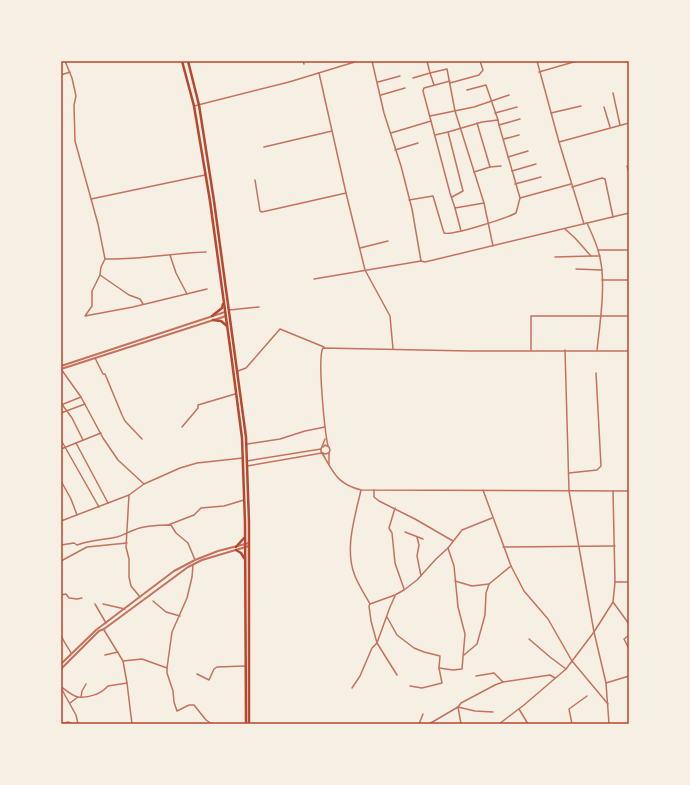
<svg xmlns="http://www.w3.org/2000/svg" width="690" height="785" viewBox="0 0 690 785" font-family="'Playfair Display',serif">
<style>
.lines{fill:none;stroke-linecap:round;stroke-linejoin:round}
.minor{stroke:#c5725c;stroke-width:1.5}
.tertiary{stroke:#c5725c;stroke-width:2}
.primary{stroke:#b5482f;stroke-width:2.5}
.neatline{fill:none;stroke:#b5482f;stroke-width:1.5}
</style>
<rect width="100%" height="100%" fill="#f6efe4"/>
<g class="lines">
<!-- minor -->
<g class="minor">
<path d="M65 61 72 78 76 96 74 105 75 141 98 224 105 259 101 267 100 275 92 291V306L85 316 133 307 207 289"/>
<path d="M303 61 304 64"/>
<path d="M372 61 384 113 401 166 412 209 421 261"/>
<path d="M427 61 430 73 447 69 455 111 484 203 493 246"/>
<path d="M537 61 559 142 584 224"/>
<path d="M539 72 577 61"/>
<path d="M319 73 346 193 365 270 390 316 393 349"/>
<path d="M61 75 70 72"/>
<path d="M413 78 430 73 434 85"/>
<path d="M450 81 424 88 423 91 450 193 455 208 484 203"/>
<path d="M378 82 400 76"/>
<path d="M450 83 479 75 483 70 480 61"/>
<path d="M467 90 486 85 498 120"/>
<path d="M613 93 620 125"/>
<path d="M381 95 405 88"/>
<path d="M194 106 289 82 358 61"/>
<path d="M604 107 610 127"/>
<path d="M495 113 517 107"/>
<path d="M551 113 581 106"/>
<path d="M430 116 474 107 509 95"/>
<path d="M448 132 463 191 452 197"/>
<path d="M391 133 431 121"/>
<path d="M435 135 448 132 482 122 498 120 499 125 520 119"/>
<path d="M504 139 519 135"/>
<path d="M559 142 629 123"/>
<path d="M264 147 332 131"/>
<path d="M395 150 418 143"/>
<path d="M508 157 528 151"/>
<path d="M627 166 629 173"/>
<path d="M490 167 501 166"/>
<path d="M512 171 536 164"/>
<path d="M474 172 490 167 477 123"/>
<path d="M255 180 260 211 262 212 346 193"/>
<path d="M515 184 541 177"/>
<path d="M572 187 602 178 605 179 613 217"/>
<path d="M520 198 571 184"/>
<path d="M91 199 205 175"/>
<path d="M409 200 433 196 444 233C452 236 507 218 516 213L520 198 499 125"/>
<path d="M455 208 461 231"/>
<path d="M587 223C592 234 598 246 600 258 606 283 600 324 597 350"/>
<path d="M565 229 575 238 591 256H600"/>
<path d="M360 248 388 241"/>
<path d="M598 250H629"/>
<path d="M170 255 176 273 187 294"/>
<path d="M555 257 591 256"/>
<path d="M105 259C139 260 172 253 206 252"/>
<path d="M576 269 602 270"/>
<path d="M100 275 129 295 140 299 143 304"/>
<path d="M314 279 421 261 425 262 629 213"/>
<path d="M602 280H629"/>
<path d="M229 310 259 307"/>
<path d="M531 350V316H629"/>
<path d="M565 350 569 491 594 632 606 683 609 724"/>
<path d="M95 358 103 374H105L122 415 125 421 142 439"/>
<path d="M61 369 81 397 103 438 118 460 144 484"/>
<path d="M238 371 246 368 280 329 324 347"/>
<path d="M61 403 72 418 83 440"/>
<path d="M61 405 81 397"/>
<path d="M61 413 85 404"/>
<path d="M182 427 198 408V405L235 394"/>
<path d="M61 440 99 507"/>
<path d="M76 443 108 503"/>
<path d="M247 444 280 439 305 431 325 427"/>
<path d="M328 446C325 433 317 357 323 348L470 351H629"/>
<path d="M323 447 325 445 329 447 330 450 329 453 325 454 321 452V449L325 439"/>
<path d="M61 449 101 433"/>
<path d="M322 453C334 473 337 484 361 490L629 491"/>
<path d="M247 461 321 449"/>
<path d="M329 464V453"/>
<path d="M247 466 322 453"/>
<path d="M569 473 597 470 601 466 596 373"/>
<path d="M61 481 71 499 77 515"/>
<path d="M361 490C355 517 344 549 355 576 359 586 365 595 370 604L369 606 371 621 377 643 397 675"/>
<path d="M374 490V497L379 501 415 519 453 541"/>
<path d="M483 490 511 566 524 591 548 619 572 661 608 704"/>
<path d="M129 495 126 547 129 559V577L131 586 140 597"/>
<path d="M395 508 389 528 392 533 395 563 404 589"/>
<path d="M61 521 129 495 144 484 180 468 197 463 243 458"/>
<path d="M168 525 194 515 201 508 224 506 244 500"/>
<path d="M405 532 423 539"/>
<path d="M417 537 419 545 417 556 421 576"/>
<path d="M61 545 74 543 77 545C90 540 104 540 117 537 124 535 128 532 134 530 145 525 160 525 171 525L176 533 188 543 195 560"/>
<path d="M503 547 615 546"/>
<path d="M61 561 87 547 127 543"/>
<path d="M193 565 192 577 187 598 172 632 167 668V673L173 691 174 702 177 711 189 705H194L206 720 212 724"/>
<path d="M455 581 472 586 489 584"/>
<path d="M615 582H629"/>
<path d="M61 595 66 594 69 598 77 599 82 598"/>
<path d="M153 601 166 612 180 616"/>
<path d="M613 602 629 624"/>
<path d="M95 604 106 623"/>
<path d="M103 604 125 609"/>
<path d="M370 604 395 595 404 590 417 580 436 559 448 548 462 530 492 518"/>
<path d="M387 617 397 635 414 648 424 652 440 656 439 668 442 683 422 688 410 686"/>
<path d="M104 630 123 661 127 683 132 724"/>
<path d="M61 634C62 640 68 647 71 653"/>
<path d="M629 635 624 639 629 649"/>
<path d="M529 639 550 657 566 669"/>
<path d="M105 655 118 652"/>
<path d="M464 655 477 644 485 615 486 593 489 584 511 566"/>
<path d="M123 661 142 659 167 668"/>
<path d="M439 668 453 670 462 669 465 634 458 607 454 566 448 548"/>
<path d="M197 674 209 680 214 669 217 667 245 666"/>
<path d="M476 676 494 673 503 682"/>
<path d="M606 683 629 676"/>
<path d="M61 687C66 690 72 696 78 697 89 698 101 694 108 686L127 683"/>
<path d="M61 688 76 715 78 724"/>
<path d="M352 688 360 676 372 648 377 643 390 607 395 596"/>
<path d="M81 697 82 691 86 684"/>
<path d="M70 703 78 697"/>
<path d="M458 707 475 711 493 712"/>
<path d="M458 707 461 724"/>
<path d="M519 709 528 724"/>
<path d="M61 724 68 722 73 724"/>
<path d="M419 724 423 714"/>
<path d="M429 724 458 707 461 703 495 685 503 682 550 675 555 678"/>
<path d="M499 724 524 705 566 669 594 632 613 602 615 582 613 491"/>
<path d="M572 724 569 709 587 696"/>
</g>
<!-- tertiary -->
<g class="tertiary">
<path d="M61 366 225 312"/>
<path d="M61 369 226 316"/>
<path d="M61 664 96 630 174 571 195 560 218 551 249 543"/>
<path d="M61 669 99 631 104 629 188 567 202 560 249 546"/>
</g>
<!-- primary -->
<g class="primary">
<path d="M182 61 194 106 210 201 231 354 242 438 245 522 246 724"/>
<path d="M188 61 199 105 214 201 246 437 249 522V724"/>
<path d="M212 316 222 308 223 304"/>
<path d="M213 320 221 321 227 326"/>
<path d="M236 547 244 538"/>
<path d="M236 550 241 553 244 558"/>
</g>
</g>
<!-- border -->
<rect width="690" height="785" fill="none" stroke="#f6efe4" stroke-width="124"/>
<rect x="62" y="62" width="566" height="661" class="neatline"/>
</svg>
